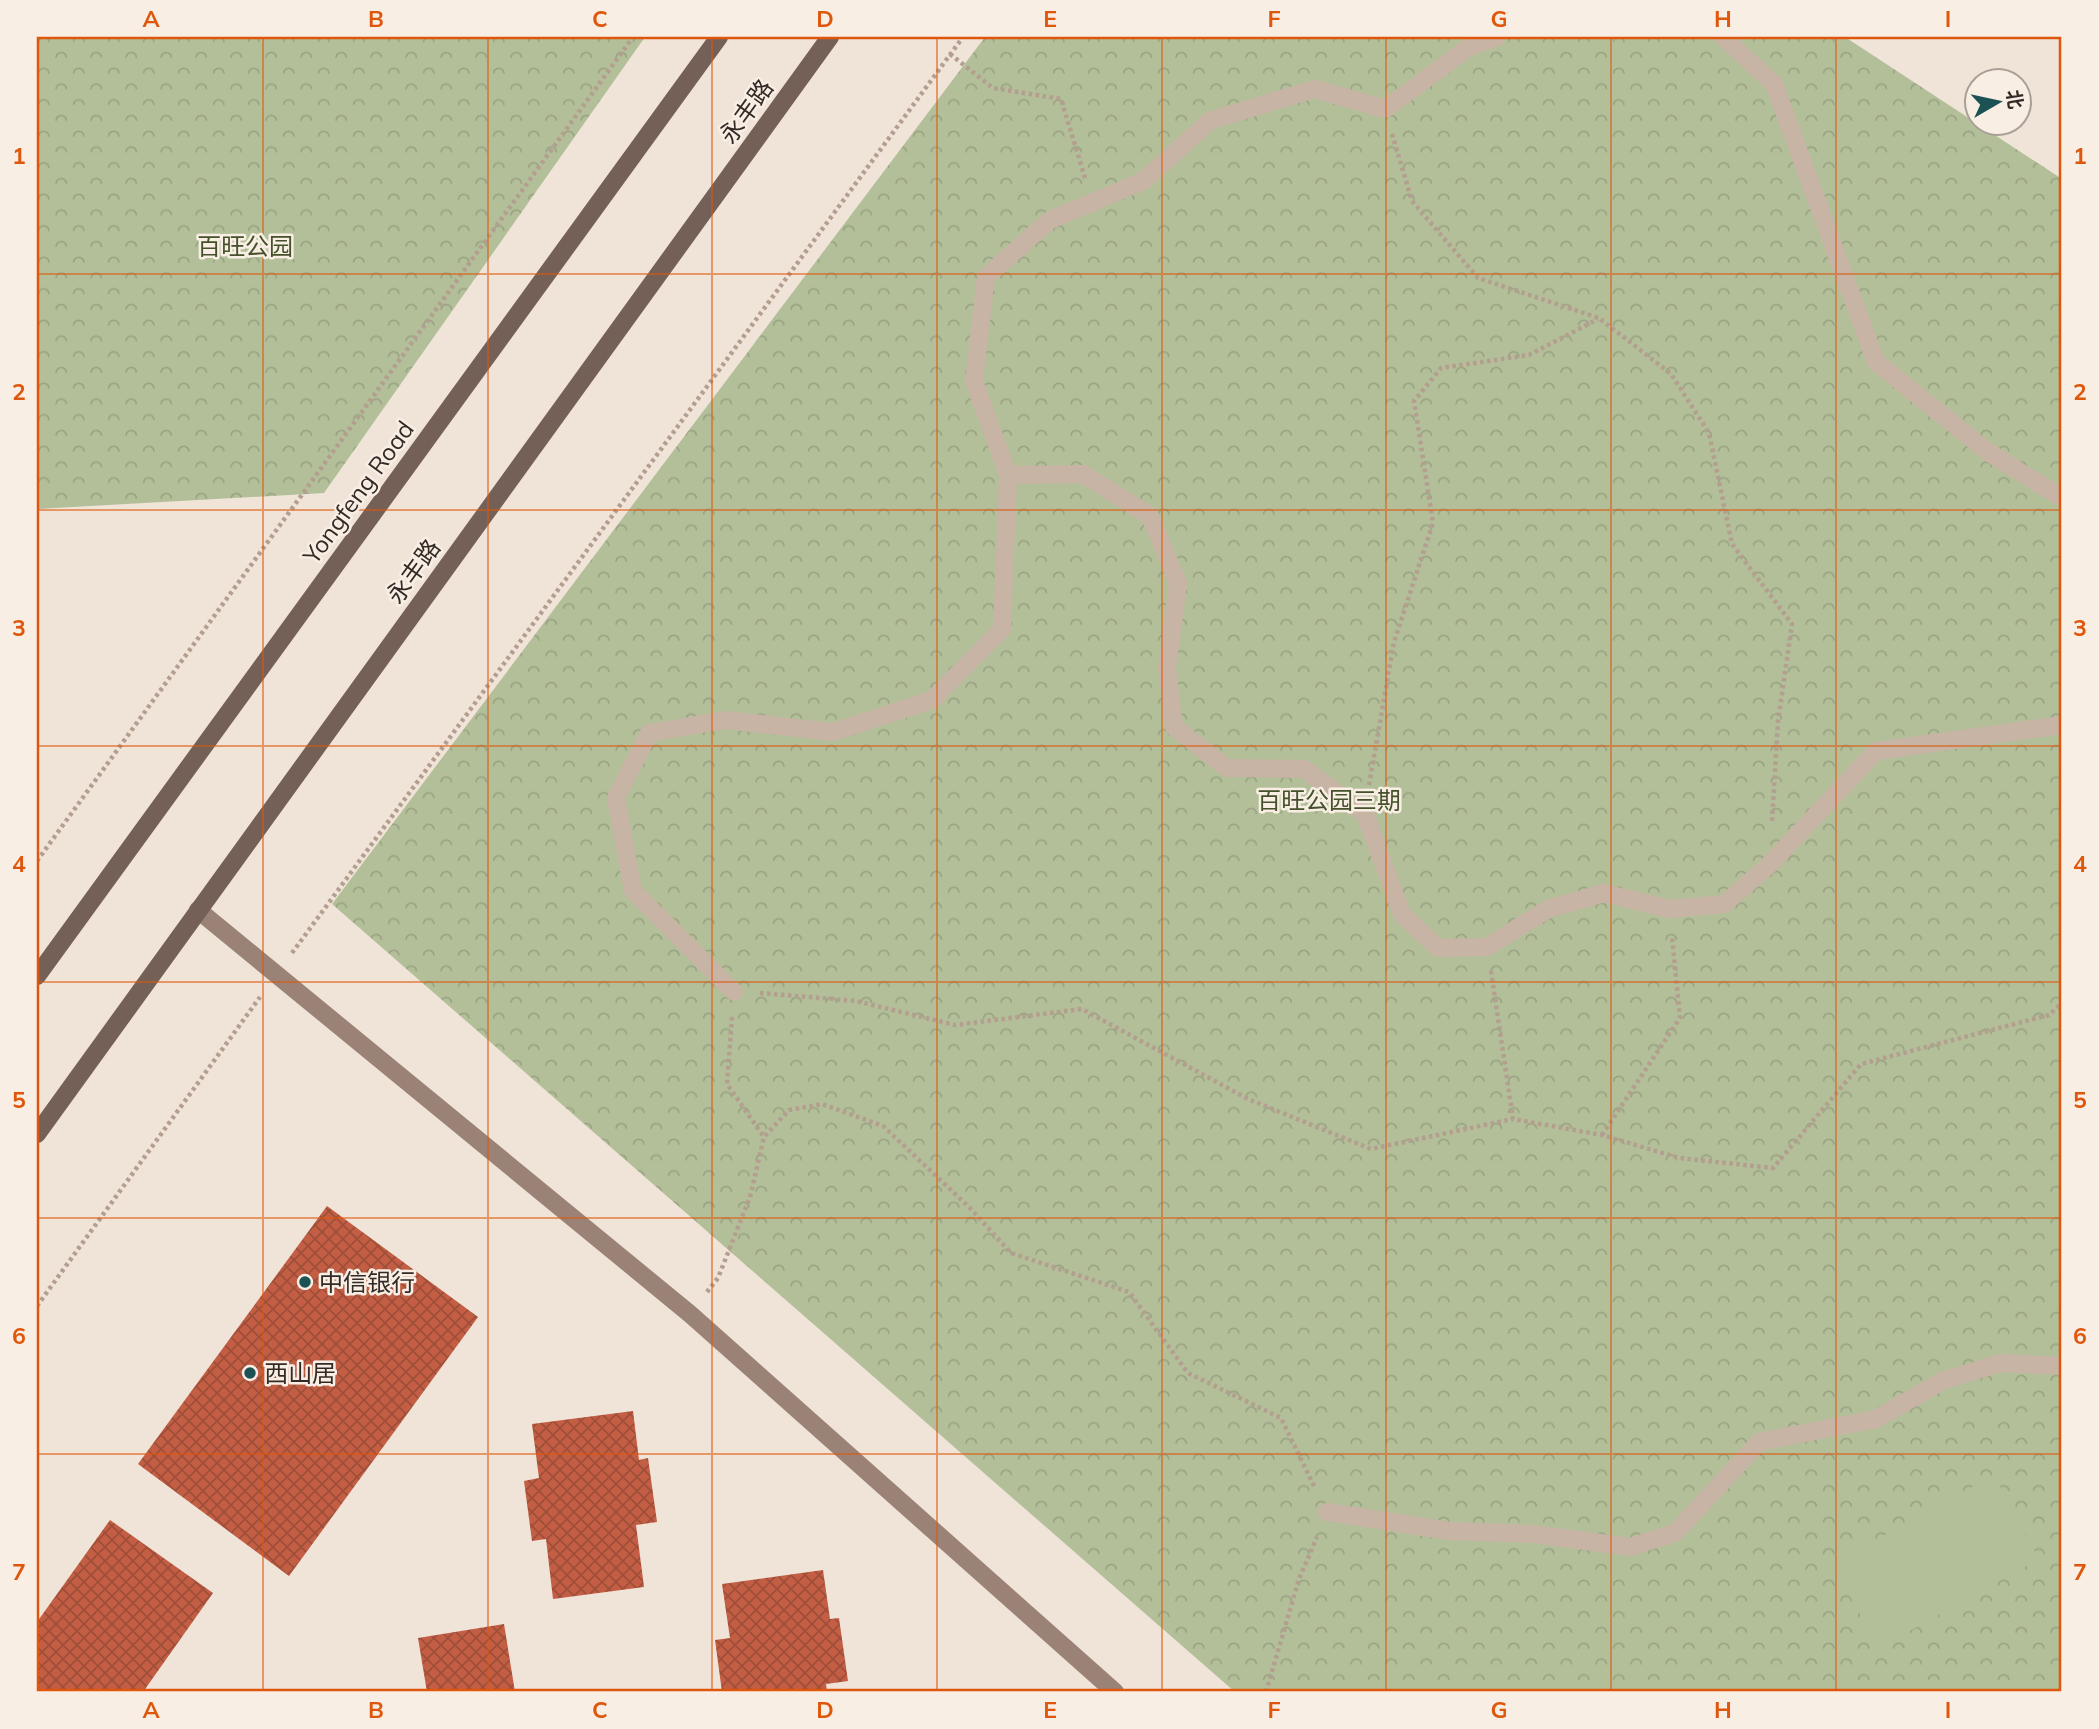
<svg xmlns="http://www.w3.org/2000/svg" width="2099" height="1729" viewBox="0 0 2099 1729" font-family="Mulish,'Noto Sans SC',sans-serif">
<style>
.forest{fill:url(#forest-crowns)}
.pitch{fill:#b3bf99}
.building{fill:url(#building-cross-hatch)}
.lines{fill:none;stroke-linecap:round;stroke-linejoin:round}
.path{stroke:#b39e8f;stroke-width:4.5;stroke-dasharray:3.5 3.5;stroke-linecap:butt}
.lane{stroke:#c8b4a5;stroke-width:18}
.secondary{stroke:#9b8276;stroke-width:18}
.primary{stroke:#756057;stroke-width:18}
.grid{fill:none;stroke:#df570d;stroke-width:2;stroke-opacity:0.55}
.poi-dot{fill:#1d5254;stroke:#f8eee4;stroke-width:2.5}
.labels{text-anchor:middle;dominant-baseline:central;stroke-width:5;stroke-linejoin:round;paint-order:stroke}
.street-label{font-size:24px;fill:#332a26;stroke:#f8eee4}
.park-label{font-size:24px;fill:#44512a;stroke:#f8eee4}
.poi-label{font-size:24px;fill:#332a26;stroke:#f8eee4;text-anchor:start}
.neatline{fill:none;stroke:#df570d;stroke-width:2.5}
.grid-label{font-size:23px;text-anchor:middle;font-weight:bold;fill:#df570d}
</style>
<defs>
<pattern id="forest-crowns" width="20" height="18" patternUnits="userSpaceOnUse" patternTransform="scale(1.75)"><rect width="20" height="18" fill="#b3bf99"/><path d="M2 6a3 3 0 1 1 6 0M12 15a3 3 0 1 1 6 0" fill="none" stroke="#9aa484"/></pattern>
<pattern id="building-cross-hatch" width="8" height="8" patternUnits="userSpaceOnUse" patternTransform="scale(1.75)"><rect width="8" height="8" fill="#c35e44"/><path d="M0 0l8 8M0 8l8-8" fill="none" stroke="#9f4e39"/></pattern>
</defs>
<rect width="100%" height="100%" fill="#f0e4d8"/>
<!-- forest -->
<g class="forest">
<path d="M37 37H645L324 493 37 509Z"/>
<path d="M985 37H1845L2062 179V1692H1235L332 904Z"/>
</g>
<!-- pitch -->
<path class="pitch" d="M1994 1475 2039 1559 1879 1648 1832 1564Z"/>
<!-- building -->
<g class="building">
<path d="M327 1206 478 1317 289 1576 138 1464Z"/>
<path d="M633 1411 639 1460 648 1458 657 1522 636 1525 644 1587 553 1599 546 1539 532 1541 524 1481 539 1478 532 1424Z"/>
<path d="M110 1520 213 1593 143 1692H37V1622Z"/>
<path d="M823 1570 830 1619 839 1618 848 1681 826 1684 827 1692H722L715 1640 730 1638 722 1584Z"/>
<path d="M504 1624 515 1692H427L418 1638Z"/>
</g>
<g class="lines">
<!-- path -->
<g class="path">
<path d="M950 54 993 88 1061 99 1085 178"/>
<path d="M1392 134 1412 201 1478 278 1599 318 1671 374 1709 433 1732 544 1792 624 1778 721 1772 822"/>
<path d="M1369 785 1394 642 1433 523 1414 401 1441 368 1529 355 1598 319"/>
<path d="M37 861 633 37"/>
<path d="M292 953 963 37"/>
<path d="M1491 971 1513 1119 1602 1135 1679 1158 1773 1168 1861 1064 2049 1015 2062 1003"/>
<path d="M760 993 856 1001 955 1025 1082 1009 1248 1099 1371 1149 1513 1119"/>
<path d="M732 1017 727 1084 764 1137"/>
<path d="M1602 1135 1680 1018 1672 936"/>
<path d="M707 1292 718 1278 750 1197 764 1137 789 1110 822 1104 883 1126 969 1207 1011 1253 1129 1292 1188 1373 1281 1418 1315 1488"/>
<path d="M37 1306 260 997"/>
<path d="M1266 1692 1299 1579 1317 1537"/>
</g>
<!-- lane -->
<g class="lane">
<path d="M1723 37 1774 84 1876 362 1988 452 2062 498"/>
<path d="M1008 475 1083 474 1150 516 1178 583 1167 669 1174 727 1227 768 1304 769 1365 814 1402 914 1438 948 1487 947 1548 909 1604 893 1669 909 1724 904 1769 865 1876 751 2062 725"/>
<path d="M734 992 633 891 616 798 649 733 725 720 833 732 932 700 1002 629 1008 475 974 381 986 277 1050 220 1143 181 1211 120 1315 89 1385 109 1469 47 1497 37"/>
<path d="M1327 1512 1450 1531 1533 1534 1630 1547 1675 1533 1759 1442 1876 1419 1944 1380 2001 1363 2062 1366"/>
</g>
<!-- secondary -->
<path class="secondary" d="M198 910 690 1314 1115 1692"/>
<!-- primary -->
<g class="primary">
<path d="M37 976 719 37"/>
<path d="M37 1134 830 37"/>
</g>
</g>
<!-- grid -->
<path class="grid" d="M263 37V1692M488 37V1692M712 37V1692M937 37V1692M1162 37V1692M1386 37V1692M1611 37V1692M1836 37V1692M37 274H2062M37 510H2062M37 746H2062M37 982H2062M37 1218H2062M37 1454H2062"/>
<!-- markers -->
<g class="poi-dot">
<circle cx="305" cy="1282" r="7"/>
<circle cx="250" cy="1373" r="7"/>
</g>
<g class="labels">
<!-- street labels -->
<g class="street-label">
<text transform="translate(746 111) rotate(-54)">永丰路</text>
<text transform="translate(358 492) rotate(-54)">Yongfeng Road</text>
<text transform="translate(413 571) rotate(-54)">永丰路</text>
</g>
<!-- park labels -->
<g class="park-label">
<text x="245" y="246">百旺公园</text>
<text x="1329" y="800">百旺公园三期</text>
</g>
<!-- poi labels -->
<g class="poi-label">
<text x="319" y="1282">中信银行</text>
<text x="264" y="1373">西山居</text>
</g>
</g>
<!-- border -->
<rect width="2099" height="1729" fill="none" stroke="#f8eee4" stroke-width="77"/>
<!-- north arrow -->
<g transform="translate(1998 102) rotate(81)"><circle r="33" fill="#f8eee4" stroke="#a9a098" stroke-width="2"/>
<path d="M0-5L12 26L0 18L-12 26Z" fill="#1d5254"/>
<text y="-10" font-size="19" font-weight="bold" text-anchor="middle" fill="#332a26">北</text>
</g>
<rect x="38" y="38" width="2022" height="1652" class="neatline"/>
<g class="grid-label">
<text x="151" y="27">A</text>
<text x="376" y="27">B</text>
<text x="600" y="27">C</text>
<text x="825" y="27">D</text>
<text x="1050" y="27">E</text>
<text x="1274" y="27">F</text>
<text x="1499" y="27">G</text>
<text x="1723" y="27">H</text>
<text x="1948" y="27">I</text>
<text x="19" y="164">1</text>
<text x="2080" y="164">1</text>
<text x="19" y="400">2</text>
<text x="2080" y="400">2</text>
<text x="19" y="636">3</text>
<text x="2080" y="636">3</text>
<text x="19" y="872">4</text>
<text x="2080" y="872">4</text>
<text x="19" y="1108">5</text>
<text x="2080" y="1108">5</text>
<text x="19" y="1344">6</text>
<text x="2080" y="1344">6</text>
<text x="19" y="1580">7</text>
<text x="2080" y="1580">7</text>
<text x="151" y="1718">A</text>
<text x="376" y="1718">B</text>
<text x="600" y="1718">C</text>
<text x="825" y="1718">D</text>
<text x="1050" y="1718">E</text>
<text x="1274" y="1718">F</text>
<text x="1499" y="1718">G</text>
<text x="1723" y="1718">H</text>
<text x="1948" y="1718">I</text>
</g>
</svg>
